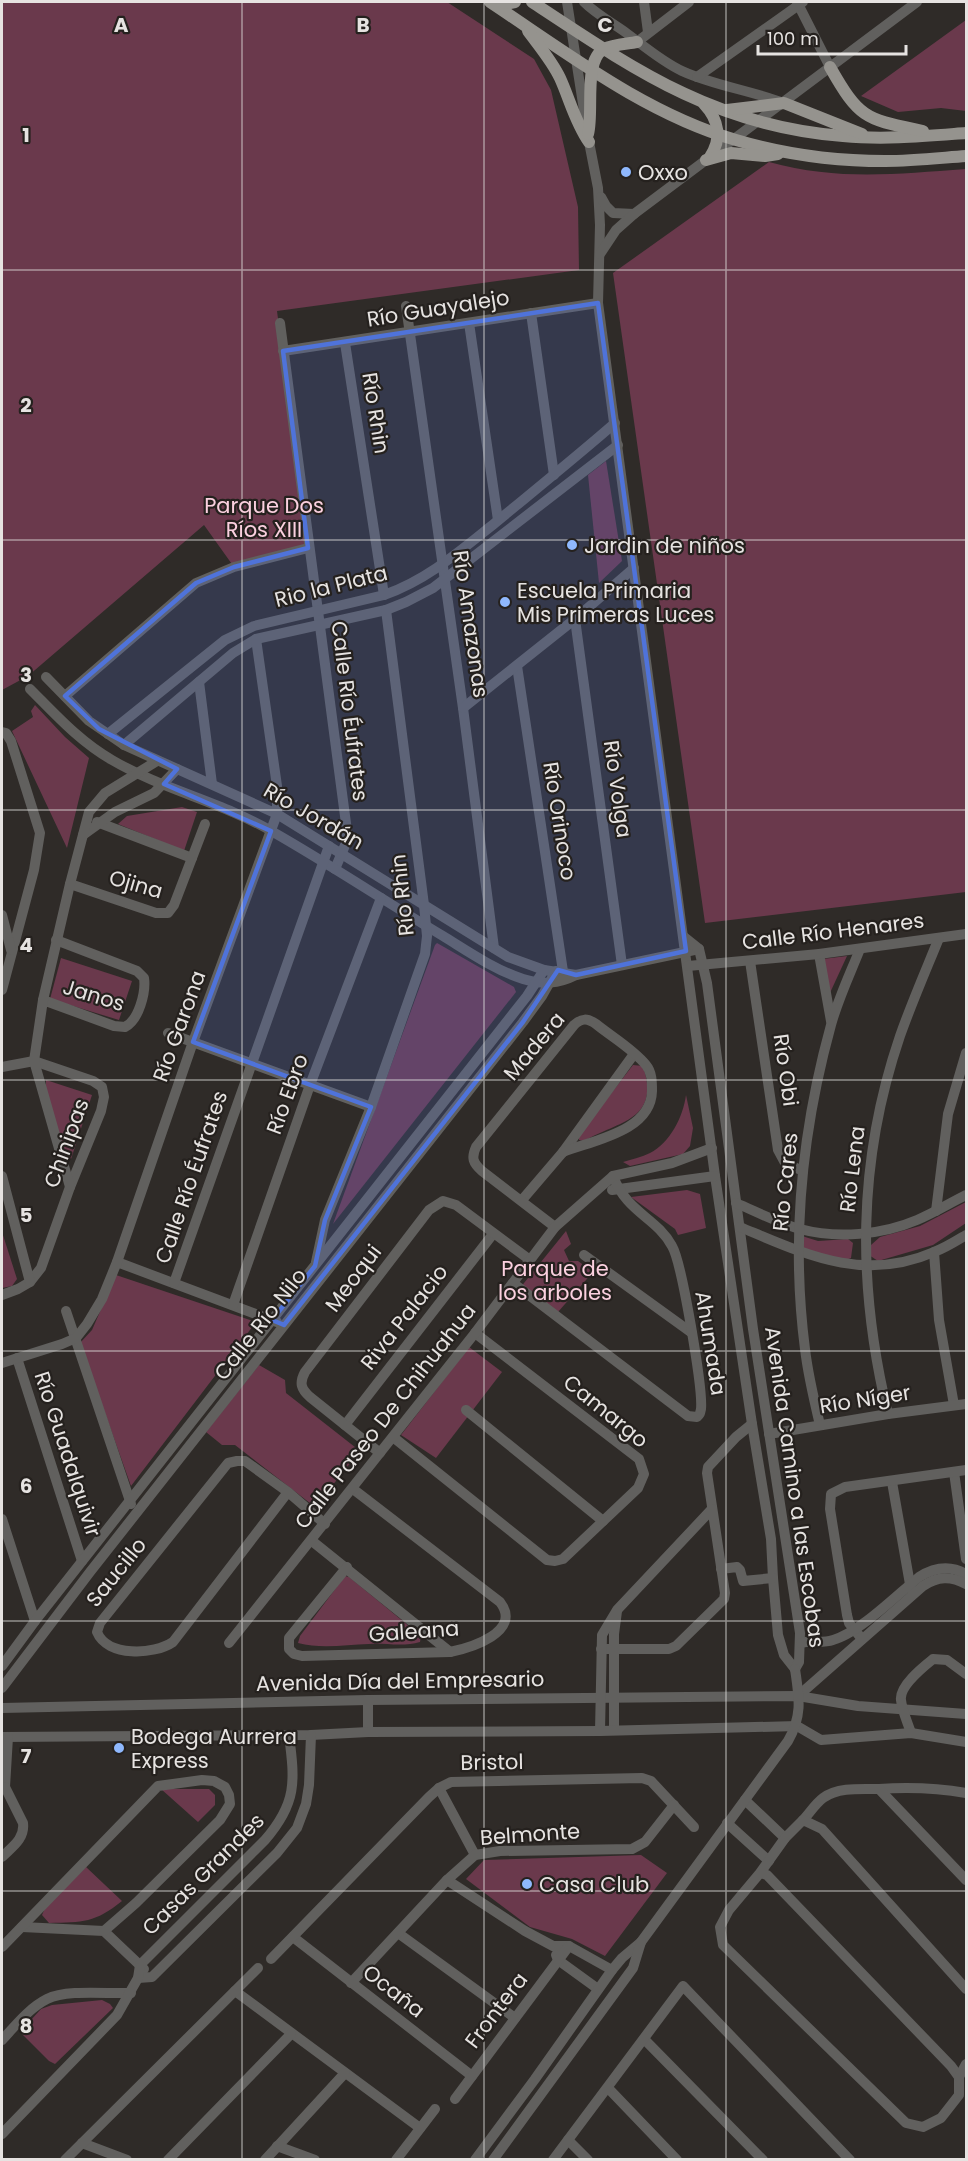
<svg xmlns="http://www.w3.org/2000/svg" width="968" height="2161" viewBox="0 0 968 2161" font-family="Poppins,sans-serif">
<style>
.green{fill:#6a394c}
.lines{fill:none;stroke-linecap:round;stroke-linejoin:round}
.minor{stroke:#61605e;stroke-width:10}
.major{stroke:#95938e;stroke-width:12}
.marked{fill:#4f73da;fill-opacity:0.2;stroke:#4f73da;stroke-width:4.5;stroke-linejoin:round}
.grid{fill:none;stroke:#e6e3e1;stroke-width:1.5;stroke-opacity:0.55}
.poi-dot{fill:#8fb8fd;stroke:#25211e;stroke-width:2}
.labels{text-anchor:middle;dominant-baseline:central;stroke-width:4.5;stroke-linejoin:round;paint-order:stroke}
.poi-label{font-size:21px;fill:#e6e3e1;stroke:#25211e;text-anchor:start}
.street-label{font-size:21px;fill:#e6e3e1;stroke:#25211e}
.park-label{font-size:21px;fill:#fbd0df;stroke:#25211e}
.grid-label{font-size:20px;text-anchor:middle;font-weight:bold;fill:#e6e3e1;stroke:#25211e;stroke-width:4.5;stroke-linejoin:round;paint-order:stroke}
</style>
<rect width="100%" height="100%" fill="#2f2b28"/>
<!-- green -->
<g class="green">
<path d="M2 2H447L534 59 551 90 578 207 579 270 277 311 308 548 234 567 204 525 28 676 2 690Z"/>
<path d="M966 20V111L941 108 898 112 861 96Z"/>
<path d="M769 162C839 181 895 174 966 169V892L705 923 613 273Z"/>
<path d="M606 461 622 561 599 583 588 475Z"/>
<path d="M35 705 65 737 89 758 67 848 12 731 33 717 31 711Z"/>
<path d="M182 807 197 812 184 851 118 824 127 816Z"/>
<path d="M437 943 514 987 516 992 333 1224 435 945Z"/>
<path d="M847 956 829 995 823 959Z"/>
<path d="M61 958 132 981 119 1020 50 999Z"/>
<path d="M633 1065 643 1066C661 1120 619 1121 584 1141L579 1140V1135Z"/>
<path d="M46 1080 92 1095 71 1159 64 1153 46 1088Z"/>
<path d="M686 1095 693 1128 690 1146 683 1154 630 1166 623 1162C632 1159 642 1157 650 1153 670 1143 683 1117 686 1095Z"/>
<path d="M687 1190 700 1194 706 1228 678 1235 675 1229 631 1197Z"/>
<path d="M966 1202V1223L933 1245 878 1261 869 1255 871 1245 880 1237 920 1226Z"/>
<path d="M566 1231 571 1244 564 1250 569 1261H578L593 1272 558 1312 520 1288Z"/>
<path d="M2 1232 17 1279 12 1286 2 1288Z"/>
<path d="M802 1236 818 1241 848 1239 853 1243 851 1258 843 1261 803 1250Z"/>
<path d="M116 1275 256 1322 131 1486 80 1343 92 1330Z"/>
<path d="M469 1347 502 1372 436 1458 401 1435Z"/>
<path d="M259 1365 285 1380 286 1393 360 1451 315 1507 235 1445H222L206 1432Z"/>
<path d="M345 1576 349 1577 421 1636 420 1642C404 1647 386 1643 369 1644 345 1645 320 1649 298 1643L300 1636Z"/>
<path d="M161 1789H209L215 1795V1805L198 1822Z"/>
<path d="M641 1855 667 1873 605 1956 572 1939 530 1927 466 1879 484 1860Z"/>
<path d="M86 1867 122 1901C95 1923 83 1922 49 1923L42 1915 46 1906Z"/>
<path d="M102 2000 110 2004 113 2008 55 2064 49 2061 20 2032 41 2009 52 2005Z"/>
</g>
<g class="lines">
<!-- minor -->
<g class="minor">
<path d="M567 2 589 142 598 188 600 225 598 303 715 1176 752 1424 771 1539 773 1578 778 1635 784 1655 795 1669"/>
<path d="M584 2C596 14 611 22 625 32 644 46 661 61 682 71 715 86 750 90 783 103"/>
<path d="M644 2 648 32"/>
<path d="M797 2 830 67"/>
<path d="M637 42 689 2"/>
<path d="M697 77 803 2"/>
<path d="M601 197 606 206 613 213 634 214"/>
<path d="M600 254 616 230 634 214 917 2"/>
<path d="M406 306 463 708 494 948"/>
<path d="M531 313 554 475"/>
<path d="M280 323 347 831 346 843 335 869"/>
<path d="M469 323 498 520"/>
<path d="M345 343 384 595"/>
<path d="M283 351 598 303"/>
<path d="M575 619 622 965"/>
<path d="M517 666 564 978"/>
<path d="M46 677 89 721 124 745 277 814 508 957 544 970 576 975"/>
<path d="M199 682 212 784"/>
<path d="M30 689C55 714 80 742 112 760 163 790 222 802 273 832 331 865 386 902 443 936 469 952 495 970 523 979 543 985 558 984 576 975L699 949"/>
<path d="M65 696 196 583 234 567 308 548"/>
<path d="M463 708 575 619 634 568"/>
<path d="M2 732 6 733 11 741 40 833 34 870 2 990"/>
<path d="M108 734 225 640 254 626 384 595C427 580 460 551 495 523 535 490 576 457 615 423"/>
<path d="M124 745 233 653 256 639 386 610 406 602 433 588 618 445"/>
<path d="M97 822 192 858"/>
<path d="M83 835 115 812 154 793 177 769"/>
<path d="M70 884 156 913H168L174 905 205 824"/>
<path d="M2 915 11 950"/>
<path d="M684 937 699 949 707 983 753 1329 800 1633 799 1662 795 1669"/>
<path d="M819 954 831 1021"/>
<path d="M750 961 778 1150 785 1163 803 1171"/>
<path d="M688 966 819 954 966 934"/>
<path d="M43 1000 114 1026 125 1027C139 1020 146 992 144 978L137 971 56 940"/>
<path d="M168 1033 371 1107"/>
<path d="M2 1067 34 1061 93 1081 102 1087 104 1097 101 1111 70 1187 41 1268 30 1282 18 1289 2 1295"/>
<path d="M2 1176 30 1282"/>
<path d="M70 1187 34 1061 43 1000 70 884 89 812 105 793 157 761"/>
<path d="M612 1190 715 1176"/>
<path d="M522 1200 563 1152 634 1054"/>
<path d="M736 1203C757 1212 778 1223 800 1229 837 1239 882 1235 917 1220 934 1213 950 1203 966 1195"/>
<path d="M936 1211 948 1114 966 1053"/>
<path d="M555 1227 482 1171C473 1163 471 1158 476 1147L574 1025C582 1018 587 1018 596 1024 612 1037 633 1049 646 1065 652 1072 652 1082 652 1091 651 1131 594 1140 563 1152"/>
<path d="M740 1227C805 1254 863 1283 934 1252 945 1248 956 1241 966 1235"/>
<path d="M934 1252 939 1320 954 1405"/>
<path d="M584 1255 692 1333"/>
<path d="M117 1262 277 1322"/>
<path d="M316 1262 325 1220 371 1107 425 954 427 936 424 905 386 610"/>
<path d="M174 1283 329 846"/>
<path d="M513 1283 688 1416 697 1417C700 1414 700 1414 701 1409 703 1389 682 1263 672 1246 656 1217 627 1213 613 1176"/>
<path d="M233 1305 310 1085 381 898"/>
<path d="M66 1311 131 1504"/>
<path d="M17 1358 82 1561"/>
<path d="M2 1363 62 1344 76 1338 87 1324 102 1299 117 1262 193 1042 277 814V786L256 639"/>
<path d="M466 1410 603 1521"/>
<path d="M888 1414C857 1286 857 1162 900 1036 912 1002 926 970 939 938"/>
<path d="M345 1425 493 1234"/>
<path d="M820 1425C814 1400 808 1375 805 1349 791 1241 802 1130 831 1025 838 999 850 974 860 949"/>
<path d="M769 1434 888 1414 966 1404"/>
<path d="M393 1437 547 1560 555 1561 563 1559 638 1488 644 1474 639 1459 475 1333"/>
<path d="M380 1453 310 1397C301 1389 299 1383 305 1372L429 1210 443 1201 456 1205 530 1260"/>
<path d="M954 1472 966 1559"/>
<path d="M892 1482 911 1590"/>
<path d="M288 1492 173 1642C154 1655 107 1657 97 1632L100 1623 228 1463 237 1461H245L288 1492 325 1524"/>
<path d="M2 1519 35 1621"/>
<path d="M312 1541 450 1652"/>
<path d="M347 1567 289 1638V1649L294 1654 302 1656 450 1652C470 1648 523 1632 500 1602L353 1489"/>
<path d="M721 1569 737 1567 740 1570 743 1581 773 1578"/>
<path d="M862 1639 849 1623 847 1615 830 1509 831 1494 845 1487 966 1470"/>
<path d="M229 1643 475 1333 555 1227 613 1176 672 1163 712 1148"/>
<path d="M801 1643C812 1640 821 1644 833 1640 859 1633 897 1595 919 1577 935 1567 950 1565 966 1574"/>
<path d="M601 1649H669L676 1646 724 1599 725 1593 707 1473 708 1467 736 1437 752 1424"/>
<path d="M2 1666 35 1621 527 996 544 970"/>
<path d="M2 1688 90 1572 523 1022 542 996 556 971"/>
<path d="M798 1696 923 1586C938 1576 951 1576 966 1584"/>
<path d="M2 1708 368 1700 798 1696 858 1706 966 1714"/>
<path d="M614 1730V1634L617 1611"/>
<path d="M600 1731 602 1635 617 1610 712 1509"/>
<path d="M368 1732V1700"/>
<path d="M911 1733C908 1723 902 1711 901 1700 899 1686 923 1667 933 1659L947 1660 966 1674"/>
<path d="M2 1737 311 1735 368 1732 600 1731 797 1726 821 1740 911 1733 966 1742"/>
<path d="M5 1787 8 1737"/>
<path d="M439 1788 475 1855"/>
<path d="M879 1789C909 1787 937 1788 966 1793"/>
<path d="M745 1800 785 1838"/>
<path d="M803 1820C809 1814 815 1804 823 1798 838 1787 861 1789 879 1789L966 1880"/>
<path d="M727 1823 769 1861"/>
<path d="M2 1857C12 1847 25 1839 23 1823L5 1787"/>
<path d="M760 1873 767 1875 951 2066 959 2077V2095L941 2118 923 2127 906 2123 723 1945 720 1927 729 1910 760 1873 785 1838 803 1820 822 1829 966 1989"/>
<path d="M447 1880 525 1931 553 1946H569L612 1970"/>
<path d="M22 1927 104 1931 144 1969"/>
<path d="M398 1933 515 2018"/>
<path d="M293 1937 472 2076"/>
<path d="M2 1947 158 1786 202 1780 214 1781 225 1787 229 1795 230 1804 220 1820 136 1903 104 1931"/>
<path d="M556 1955 558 1960 598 1989"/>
<path d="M271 1959 429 1797 439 1788 451 1782 642 1778 651 1781 694 1827"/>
<path d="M138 1978 152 1977 277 1853 297 1828 306 1804 309 1785 311 1735"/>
<path d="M351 1983 447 1880 475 1855 500 1851 632 1849 645 1842 674 1805"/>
<path d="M235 1991 420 2128"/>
<path d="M644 2039 763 2160"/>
<path d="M2 2040C15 2026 29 2008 47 1999 67 1989 107 1994 131 1993"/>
<path d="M959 2077 966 2064"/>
<path d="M608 2088 677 2160"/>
<path d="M455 2099 569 1946"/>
<path d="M2 2134 117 2015 138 1978 140 1965 265 1840C297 1803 295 1782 289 1735"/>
<path d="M568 2140 588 2160"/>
<path d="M82 2143 127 2160"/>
<path d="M277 2146 315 2160"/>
<path d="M65 2160 258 1968"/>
<path d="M168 2160 291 2034"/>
<path d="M265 2160 345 2073"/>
<path d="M396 2160 435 2109"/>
<path d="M475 2160 535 2079 612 1970 622 1958 641 1942 788 1741C803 1715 799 1697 795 1669"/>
<path d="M493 2160 633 1968 641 1942"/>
<path d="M553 2160 683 1986 850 2160"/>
</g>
<!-- major -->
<g class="major">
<path d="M490 2C567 53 646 114 736 140 783 154 835 161 885 161 912 161 939 158 966 156"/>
<path d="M502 2 510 3 515 2"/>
<path d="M532 2C635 70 715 126 843 136 884 140 926 136 966 133"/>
<path d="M528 31C539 46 552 61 560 78 570 100 575 122 589 142"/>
<path d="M830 67C860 120 866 119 923 131"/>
<path d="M704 104C719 120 722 139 710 157"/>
<path d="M727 110 784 103 862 134"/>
<path d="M588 134C594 112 583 60 604 49 614 44 627 44 637 42"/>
<path d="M706 160 731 153 765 156 778 154"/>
</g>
</g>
<!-- marked area -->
<path class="marked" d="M598 303 686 951 576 975 558 970 523 1022 284 1325 272 1320 315 1266 325 1220 371 1107 193 1042 271 831 164 784 177 769 99 729 65 696 196 583 234 567 308 548 283 351Z"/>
<!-- grid -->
<path class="grid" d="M242 2V2160M484 2V2160M726 2V2160M2 270H966M2 540H966M2 810H966M2 1080H966M2 1351H966M2 1621H966M2 1891H966"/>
<!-- markers -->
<g class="poi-dot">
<circle cx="626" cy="172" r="6"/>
<circle cx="572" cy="545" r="6"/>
<circle cx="505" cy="602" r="6"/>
<circle cx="119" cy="1748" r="6"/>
<circle cx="527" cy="1884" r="6"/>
</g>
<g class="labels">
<!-- poi labels -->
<g class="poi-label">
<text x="638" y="172">Oxxo</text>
<text x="584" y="545">Jardin de niños</text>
<text x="517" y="590">Escuela Primaria<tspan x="517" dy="24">Mis Primeras Luces</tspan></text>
<text x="131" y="1736">Bodega Aurrera<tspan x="131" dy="24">Express</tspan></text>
<text x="539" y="1884">Casa Club</text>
</g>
<!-- street labels -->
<g class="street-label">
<text transform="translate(438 308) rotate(-9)">Río Guayalejo</text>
<text transform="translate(376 413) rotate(81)">Río Rhin</text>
<text transform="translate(331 586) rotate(-14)">Rio la Plata</text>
<text transform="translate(471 624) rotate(82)">Río Amazonas</text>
<text transform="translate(350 711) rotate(83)">Calle Río Éufrates</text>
<text transform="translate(618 789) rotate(82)">Río Volga</text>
<text transform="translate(314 816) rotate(30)">Río Jordán</text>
<text transform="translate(560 821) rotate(81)">Río Orinoco</text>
<text transform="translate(136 884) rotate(16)">Ojina</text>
<text transform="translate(402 895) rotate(-96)">Río Rhin</text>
<text transform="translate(833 931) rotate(-7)">Calle Río Henares</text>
<text transform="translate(94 995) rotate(17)">Janos</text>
<text transform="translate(179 1026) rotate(-70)">Río Garona</text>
<text transform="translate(534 1046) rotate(-50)">Madera</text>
<text transform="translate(786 1070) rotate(82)">Río Obi</text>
<text transform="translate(287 1094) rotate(-70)">Río Ebro</text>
<text transform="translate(66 1143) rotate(-70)">Chinipas</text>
<text transform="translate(852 1169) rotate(-83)">Río Lena</text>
<text transform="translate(191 1177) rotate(-71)">Calle Río Éufrates</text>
<text transform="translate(785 1182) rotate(-84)">Río Cares</text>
<text transform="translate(353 1278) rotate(-53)">Meoqui</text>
<text transform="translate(404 1317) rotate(-52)">Riva Palacio</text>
<text transform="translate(260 1324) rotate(-52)">Calle Río Nilo</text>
<text transform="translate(711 1343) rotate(81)">Ahumada</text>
<text transform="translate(865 1399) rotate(-9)">Río Níger</text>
<text transform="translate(606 1411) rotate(39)">Camargo</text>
<text transform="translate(385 1416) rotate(-52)">Calle Paseo De Chihuahua</text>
<text transform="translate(68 1454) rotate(72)">Río Guadalquivir</text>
<text transform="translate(795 1487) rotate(82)">Avenida Camino a las Escobas</text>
<text transform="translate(116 1572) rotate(-51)">Saucillo</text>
<text transform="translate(414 1631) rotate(-4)">Galeana</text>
<text transform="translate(400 1681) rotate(-1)">Avenida Día del Empresario</text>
<text transform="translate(492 1762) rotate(-1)">Bristol</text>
<text transform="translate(530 1834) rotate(-4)">Belmonte</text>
<text transform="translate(203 1874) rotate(-45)">Casas Grandes</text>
<text transform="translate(394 1991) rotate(38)">Ocaña</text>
<text transform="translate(496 2010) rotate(-53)">Frontera</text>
</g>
<!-- park labels -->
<g class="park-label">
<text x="264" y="505">Parque Dos<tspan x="264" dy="24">Ríos XIII</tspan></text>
<text x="555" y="1268">Parque de<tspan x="555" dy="24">los arboles</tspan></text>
</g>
</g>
<g class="grid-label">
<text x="121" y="32">A</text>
<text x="363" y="32">B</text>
<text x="605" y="32">C</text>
<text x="26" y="142">1</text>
<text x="26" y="412">2</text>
<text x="26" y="682">3</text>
<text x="26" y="952">4</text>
<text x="26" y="1222">5</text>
<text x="26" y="1493">6</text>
<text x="26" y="1763">7</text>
<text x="26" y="2033">8</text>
</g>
<!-- border -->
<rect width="968" height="2161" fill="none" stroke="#e6e3e1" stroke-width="6"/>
<!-- scale -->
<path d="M758 45v9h148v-9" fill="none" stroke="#e6e3e1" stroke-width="3"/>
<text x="767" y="45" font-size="18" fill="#e6e3e1" stroke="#25211e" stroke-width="4.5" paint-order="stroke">100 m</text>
</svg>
